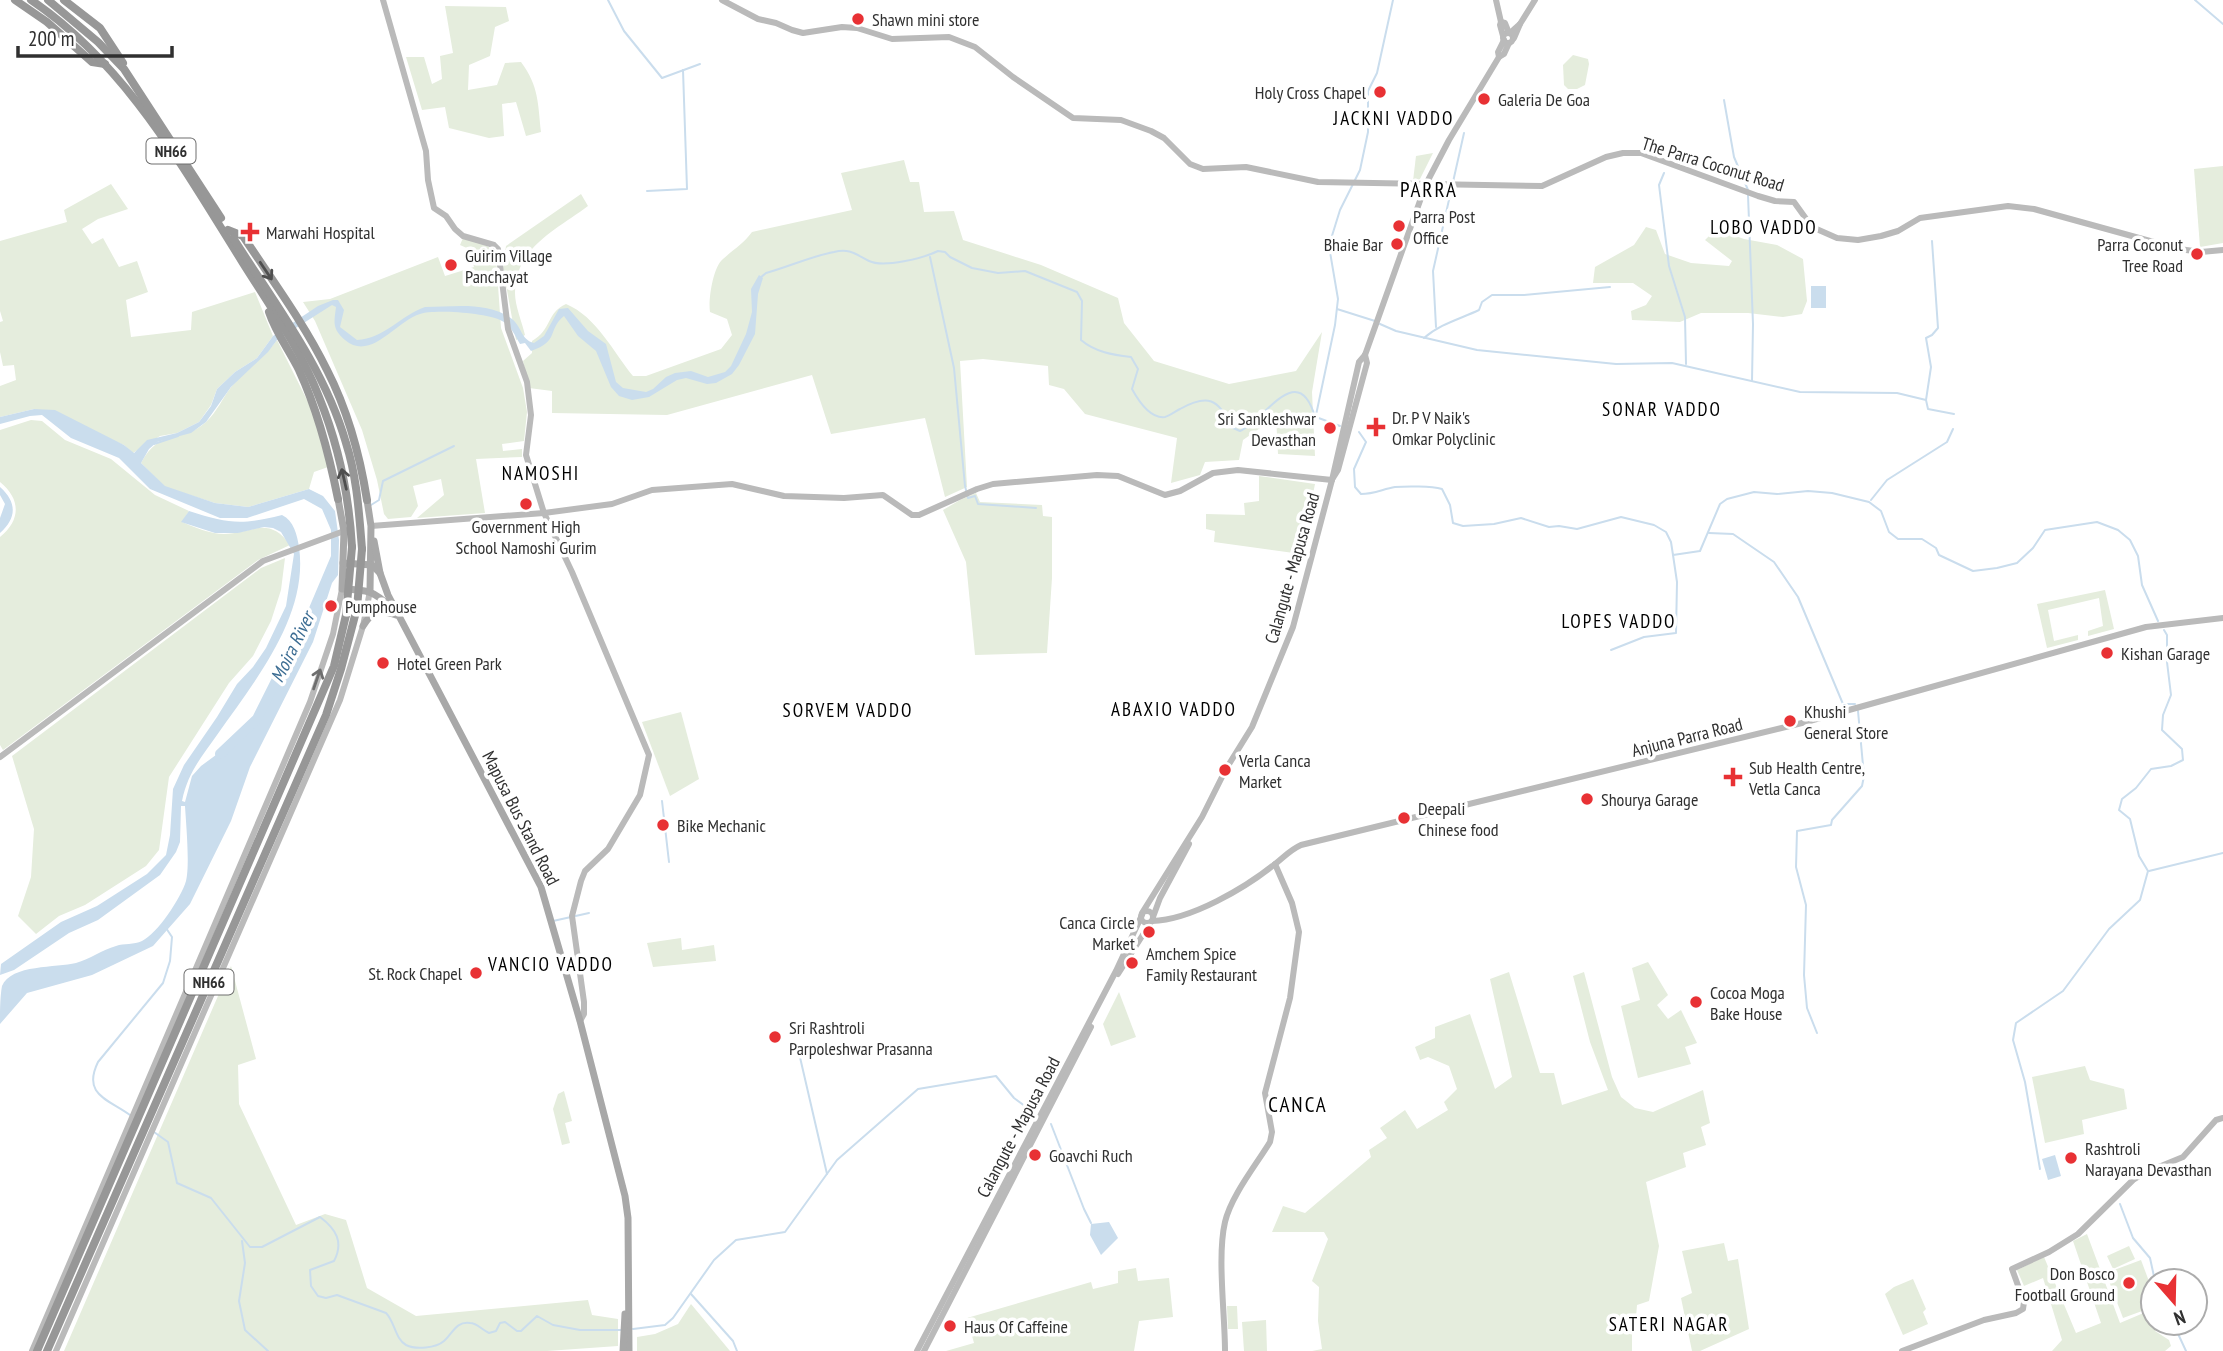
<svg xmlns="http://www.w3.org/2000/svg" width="2223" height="1351" viewBox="0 0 2223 1351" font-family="'PT Sans Narrow',sans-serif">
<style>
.green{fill:#e5eddd}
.water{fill:#cadded}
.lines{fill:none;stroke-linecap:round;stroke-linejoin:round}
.stream{stroke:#cadded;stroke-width:2}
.river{stroke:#cadded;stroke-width:10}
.secondary{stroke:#bababa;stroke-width:6}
.primary{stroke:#a8a8a8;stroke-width:7}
.highway{stroke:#979797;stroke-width:8}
.highway-bridge{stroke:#979797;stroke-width:8}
.oneway{stroke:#4f4f4f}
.oneway2{stroke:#6e6e6e}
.poi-dot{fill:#e83134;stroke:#fff;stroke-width:2.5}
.labels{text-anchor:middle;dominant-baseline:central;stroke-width:7;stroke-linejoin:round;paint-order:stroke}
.shield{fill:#fff;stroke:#6e6e6e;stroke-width:2}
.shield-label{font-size:16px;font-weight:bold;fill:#303030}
.poi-label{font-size:18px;fill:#303030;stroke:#fff;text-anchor:start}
.street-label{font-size:18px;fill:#303030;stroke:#fff}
.neighbourhood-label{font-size:19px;letter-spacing:2px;fill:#000;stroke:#fff}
.water-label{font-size:19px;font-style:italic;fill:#3c6d93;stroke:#fff}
.quarter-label{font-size:21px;letter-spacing:2px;fill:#000;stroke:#fff}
</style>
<rect width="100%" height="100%" fill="#fff"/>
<!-- green -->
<g class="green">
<path d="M445 6 506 7 509 21 495 27 490 56 469 65 468 90 497 85 505 63 521 62C539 86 538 104 541 132L526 136 516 102 502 104 504 136 489 138 449 128 445 107 422 110 406 57H424L432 84 442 79 440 56 453 53Z"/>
<path d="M1573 55 1588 59 1589 64 1585 85 1577 89H1568L1564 85 1563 65Z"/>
<path d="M1433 153 1420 179 1413 181 1416 156Z"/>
<path d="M904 160 910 182H919L924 212 954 211 963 240 1041 265 1118 298 1124 323 1154 361 1229 384 1296 371 1322 332 1312 392 1315 456 1278 454 1276 417 1243 440 1239 460 1205 462 1200 475 1171 483 1177 438 1085 414 1064 389 1049 385 1048 366 983 359 960 361 967 487 945 497 925 418 831 434 812 375 667 415 552 413V391L529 388 523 361 532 353V341C552 330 546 313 566 304 597 317 613 352 633 376H646L721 349 732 335 727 319 710 312C708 300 713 267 723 259 734 249 743 244 752 232L852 210 841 173Z"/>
<path d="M2223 166V243L2200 247 2194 169Z"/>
<path d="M111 184 128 209 98 219 82 229 92 244 103 238 119 267 137 261 148 292 126 300 131 337 191 330 192 312 255 292 273 336 257 358 235 372 217 389 211 405 199 422 177 433 160 436 133 453 124 445 34 409 0 417V386L16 380 14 365 3 366 0 352V322L3 321 0 311V241L67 222 64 210Z"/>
<path d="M581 194 588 206C556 230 515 248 515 293 515 306 522 322 525 335L516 340 503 268 506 246Z"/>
<path d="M1646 227 1656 230 1665 254 1691 263 1729 266 1732 261 1705 240 1716 229 1744 239 1777 245 1803 259 1807 301 1802 314 1783 317 1748 313H1701L1680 322 1632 320 1631 311 1646 305 1652 296 1633 283H1593L1595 267 1634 245Z"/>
<path d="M463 238C476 242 491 243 496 257L501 328 523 388 527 412 524 441 502 444 503 451 522 449V457L476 459 485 513 417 518 444 495 441 479 413 486 418 506 411 517 388 519 384 514 377 480 362 430 315 321 303 302 330 299 438 257 445 276 474 267 469 249 460 245Z"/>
<path d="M277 340 312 410 328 467 314 472 309 489 248 507 215 503 165 487 141 463C161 426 181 445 206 422 217 412 223 397 232 386 246 369 264 358 277 340Z"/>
<path d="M31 420 42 421 65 440 111 459 155 495 189 511 182 522C192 526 203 531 214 533 247 539 266 511 290 545L258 560 3 750 0 745V537C21 520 21 499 0 482V430Z"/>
<path d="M1259 476 1315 484 1301 554 1214 542 1215 531 1206 529V514L1245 515 1244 503 1259 501Z"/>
<path d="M976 493 980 502 1042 505 1043 516 1052 517V578L1047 653 975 655 966 562 943 510 960 500Z"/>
<path d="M285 558 281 590 271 621 253 656 229 683 169 777 159 850 146 866 85 905 59 916 36 934 18 916 31 877 34 829 12 756 261 568Z"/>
<path d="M2105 590 2114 629 2088 636V631L2103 626 2099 598 2048 610 2054 641 2078 635V640L2047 648 2037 604Z"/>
<path d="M681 712 699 779 670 796 642 722Z"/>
<path d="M681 938 682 950 714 945 716 961 653 967 647 943Z"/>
<path d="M1648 962 1668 995 1657 1005 1668 1019 1681 1010 1697 1043 1685 1047 1691 1064 1638 1078 1621 1006 1640 1000 1632 968Z"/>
<path d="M231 966 256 1059 238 1065 239 1104 296 1225 325 1214 346 1220 367 1288 416 1316 588 1300 592 1315 618 1319V1346L547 1351H64Z"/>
<path d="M1509 972 1540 1073H1554L1562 1105 1608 1090 1590 1042 1573 976 1584 972 1612 1077 1621 1097 1635 1108 1653 1112 1703 1090 1710 1123 1701 1127 1706 1145 1683 1153 1686 1167 1646 1182 1659 1246 1649 1301 1637 1305 1636 1317 1615 1322V1332L1632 1333V1351H1312L1322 1349 1318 1321 1319 1287 1312 1281 1328 1239 1324 1232H1272L1283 1206 1305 1213 1371 1157 1369 1150 1387 1138 1380 1128 1405 1110 1417 1129 1448 1110 1444 1102 1457 1089 1449 1066 1428 1057 1420 1060 1415 1047 1435 1038V1027L1470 1014 1495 1089 1512 1077 1490 979Z"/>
<path d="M1119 992 1136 1037 1111 1046 1103 1024Z"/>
<path d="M2085 1066 2090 1080 2124 1089 2127 1109 2082 1120 2084 1134 2045 1143 2032 1077Z"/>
<path d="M564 1091 572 1121 565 1123 570 1143 562 1145 553 1109 558 1094Z"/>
<path d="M2087 1234 2120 1323 2153 1309 2155 1331 2169 1340 2171 1346 2165 1351H2052L2062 1340 2043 1278 2024 1286 2017 1270 2044 1257 2076 1333 2101 1323 2073 1241Z"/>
<path d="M1724 1243 1728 1261 1738 1259 1749 1329 1700 1351H1692L1681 1298 1692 1293 1682 1251Z"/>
<path d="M2129 1246 2135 1259 2113 1269 2107 1256Z"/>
<path d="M2141 1260 2153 1292V1307L2123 1318 2106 1273Z"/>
<path d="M1136 1268 1138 1281 1169 1278 1173 1317 1139 1321 1134 1351H946L974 1343 967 1318 1091 1282 1093 1289 1118 1283V1271Z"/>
<path d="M1913 1279 1926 1309 1923 1312 1928 1324 1903 1335 1885 1294 1894 1287Z"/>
<path d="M691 1304 730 1351H637V1337L655 1334 678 1324Z"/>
<path d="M1227 1306H1237L1238 1329H1228Z"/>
<path d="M1266 1320 1267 1351H1244L1242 1322Z"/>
</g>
<!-- water -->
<g class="water">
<path d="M759 275 763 278 758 294 755 334 739 365 732 374 716 383 707 384 686 378 677 380 649 397 632 400 619 396 611 387 596 351 578 336 564 316C547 330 560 341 531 351L525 343 520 344C514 334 511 325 500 320 487 313 433 309 420 314 396 321 371 362 345 340 332 329 334 323 336 307L332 305 277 340 268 352 231 387 206 422 191 433 157 442 149 449 141 463 165 486 215 503 248 507 309 489 323 496 335 511 339 540 338 575 332 583 313 642 250 767 231 821 190 904 153 946 92 975 27 993 0 1024C0 1012 0 997 2 986 11 964 57 968 76 963 90 959 102 950 116 946 124 943 134 945 142 941 157 934 181 898 186 881 190 865 186 823 185 806H181L180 842 176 852 160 875 98 920 69 933 14 970 0 975 1 964 61 922 97 906 147 874 166 855 170 835 173 789 184 765 217 717 237 684 253 667 266 648 286 606 294 554 281 532 273 528 264 527 238 533H215L181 522 189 511C229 524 242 525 282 515 294 521 297 535 299 547 309 616 254 682 217 735 201 758 188 772 182 801L185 802 192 776 201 766 239 738 260 718 294 656 306 615 331 556V530L322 509 304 499 247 518H220L150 489 119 458 71 438 42 415 30 416 0 424V417L34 409 55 410 124 445 134 453 147 440 177 433 199 422 211 406 217 389 235 372 257 358 273 336 318 306 333 300H338L344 310 340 327 357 340C384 339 401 315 425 307 454 307 488 301 512 319 522 327 521 340 534 343L544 336 559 309 568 308 588 331 606 344 616 382 623 388 646 392 653 389 666 377 675 373 691 371 708 377 725 372 731 366 746 334 752 312 751 289Z"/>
<rect x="1811" y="286" width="15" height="22"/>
<path d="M0 487C17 502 17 518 0 533V518L5 504 0 495Z"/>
<path d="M2055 1155 2061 1176 2048 1180 2042 1159Z"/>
<path d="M1109 1222 1118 1238 1101 1255 1090 1235 1091 1224Z"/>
</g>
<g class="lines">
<!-- stream -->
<g class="stream">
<path d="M608 0 624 31 662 78 700 64"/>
<path d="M2195 0 2223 24"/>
<path d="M1724 100 1734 157 1748 190"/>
<path d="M1664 173 1659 185 1669 266 1685 317 1686 364"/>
<path d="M647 191 687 189 683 70"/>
<path d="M1748 195 1753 324 1752 381"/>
<path d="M930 257 954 368 965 486 968 498 975 496 978 504 1036 508"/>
<path d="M760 278 766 273C788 267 812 256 834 252 851 248 856 255 869 261 884 268 924 258 938 251L945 252 950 257 972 268 998 273 1025 271 1077 292 1082 301 1081 340C1095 352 1113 355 1131 357L1138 369 1132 389C1138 400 1150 419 1165 417 1169 416 1176 411 1180 409 1207 394 1219 398 1231 427L1240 431C1265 420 1298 358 1315 417"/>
<path d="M1337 309 1375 321"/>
<path d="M1380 324 1396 331 1477 350 1616 364 1672 363 1800 392 1897 393 1926 400 1928 409 1954 414"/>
<path d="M1436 327 1433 271 1464 133"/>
<path d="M1424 338C1440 324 1460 319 1479 310L1482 302 1492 295H1524L1610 287"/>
<path d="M1926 400 1931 367 1926 338 1932 335 1938 328 1932 241"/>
<path d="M1316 415 1335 325 1338 299 1330 252 1331 239 1340 210 1360 170 1368 132V91L1377 73 1393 0"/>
<path d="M1316 417 1340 426"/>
<path d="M1359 432 1366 442 1354 469 1355 487 1361 494C1374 494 1383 489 1395 487 1407 486 1431 486 1442 489L1450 505 1453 523 1463 526 1494 524 1521 518 1549 527 1559 526 1577 529 1621 517 1654 525 1666 532 1671 542 1673 555 1700 551 1720 504 1727 499 1754 492 1777 494 1808 491 1832 493 1869 502 1881 511 1889 532 1898 539H1922L1936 548 1939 555 1973 571 1997 568 2017 563 2033 548 2045 530 2097 522 2118 530 2130 540 2138 556 2142 585 2158 621"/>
<path d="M154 444 178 436"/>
<path d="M1871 500 1887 480 1947 442 1953 429"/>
<path d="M371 505 379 500 383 481 454 446"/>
<path d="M1709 533 1733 534 1774 562 1798 597 1843 704H1855"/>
<path d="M1611 650 1644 637 1676 633 1677 582 1673 555"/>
<path d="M662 801 669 862"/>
<path d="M2149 871 2223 853"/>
<path d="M553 921 589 913"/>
<path d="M1817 1033 1807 1008 1804 975 1806 905 1796 867 1797 831 1831 825 1832 820 1862 786 1864 776 1858 711"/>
<path d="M799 1053 827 1174"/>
<path d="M130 1115C108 1099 82 1095 98 1062L163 983 170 961 172 937 166 928"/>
<path d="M1051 1124 1084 1209 1091 1223"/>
<path d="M154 1132 168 1142 177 1183 211 1198 250 1247H262L320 1217C336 1229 344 1242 334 1261L310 1270 311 1286 318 1296 326 1298 337 1295 386 1313C395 1322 395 1339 406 1345 416 1350 436 1348 444 1341 453 1333 456 1321 470 1323 477 1323 482 1330 489 1333L496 1331 500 1323 505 1322 517 1331H521L537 1316 553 1325 580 1330H621"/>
<path d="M2040 1169 2025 1082 2013 1040 2016 1023 2063 991 2109 929 2140 900 2148 871 2139 856 2130 819 2119 810 2122 799 2136 788 2151 769 2171 766 2183 760 2182 749 2162 730 2163 715 2171 695 2167 662V635L2164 630"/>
<path d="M2120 1204 2133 1238 2150 1258 2155 1281"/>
<path d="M242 1241 245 1263 239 1301 245 1330 268 1351"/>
<path d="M691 1294 733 1341 737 1351"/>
<path d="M2173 1323 2186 1351"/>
<path d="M633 1329 665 1325 673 1318 714 1260 736 1240 785 1232 837 1160 918 1089 996 1076 1014 1098 1033 1112"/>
</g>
<!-- river -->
<path class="river" d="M220 754 257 719 306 621"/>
<!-- secondary -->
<g class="secondary">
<path d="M383 0 426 151 428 180 434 208 446 216 455 229 463 236 494 245 498 249 508 329 527 382 531 415 526 455 544 513 572 572 649 755 640 795 608 849 585 871 581 881 572 916 584 1002V1014L580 1021"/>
<path d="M722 0 758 19 776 23 792 30 803 33 842 27 857 28 892 39 949 37 975 47 1013 77 1073 118 1121 120 1151 131 1164 138 1190 164 1203 169 1246 167 1318 182 1542 186 1606 157 1623 153H1641L1758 196 1775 201 1794 202 1812 227 1837 238 1858 240 1881 236 1898 231 1920 218 2008 206 2034 209 2179 249 2201 252 2223 250"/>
<path d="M1496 0 1501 22"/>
<path d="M1520 24 1535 0"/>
<circle cx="1508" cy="38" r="5"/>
<path d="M1510 33 1520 24 1514 38"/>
<path d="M1503 36 1500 25 1501 22 1505 23 1509 33"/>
<path d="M1504 40 1498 52 1499 57 1504 54 1509 43"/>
<path d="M1333 478 1338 470 1367 363 1365 355"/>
<path d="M371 526 544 513 612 504 652 490 732 484 784 496 844 498 883 495 912 515H919L977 489 993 484 1097 475 1118 476 1165 495 1180 491 1213 473 1238 470 1332 480"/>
<path d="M0 757 263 561 344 531"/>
<circle cx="1147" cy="917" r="6"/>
<path d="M1142 913 1202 817 1226 769 1252 727 1293 627 1332 480 1359 362 1365 355 1426 184 1449 140 1499 57"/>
<path d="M1153 917 1160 898 1189 844"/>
<path d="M1152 921C1191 920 1245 888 1275 864 1284 857 1290 850 1301 845L1806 722 2146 627 2223 618"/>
<path d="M1118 974 1151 922"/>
<path d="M32 1351 310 702 333 634 342 589"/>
<path d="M56 1351 340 700 363 626 370 591"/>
<path d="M917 1351 1116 971 1142 915"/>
<path d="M924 1351 1091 1027"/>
<path d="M1225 1351C1225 1314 1217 1256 1225 1222 1231 1196 1256 1165 1270 1142L1272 1132 1265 1093 1290 998 1299 932 1292 903 1275 864"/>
<path d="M1902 1351 1984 1320 2016 1313 2023 1309 2024 1302 2012 1269 2049 1252 2078 1234 2133 1180 2144 1173 2183 1157 2216 1120 2223 1118"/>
</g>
<!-- primary -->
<g class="primary">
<path d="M338 499 344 531 342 589C367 590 374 590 392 609"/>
<path d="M367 500 371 526 370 591"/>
<path d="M374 541 380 573"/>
<path d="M343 563 372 565 380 573 388 595 541 887 580 1021 625 1196 628 1218 629 1351"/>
<path d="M363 626C372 611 379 609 396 615"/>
<path d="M623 1351 625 1314"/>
</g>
<!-- highway -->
<g class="highway">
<path d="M15 0 47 22 92 62 105 64"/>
<path d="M31 0C127 65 183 168 243 263 270 306 301 350 319 397 339 446 349 495 352 547"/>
<path d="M48 0 98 42 124 69 221 218"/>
<path d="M64 0 100 28 123 63"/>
<path d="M228 230 243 236C272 280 304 323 327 370 347 409 360 456 367 500"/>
<path d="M233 238C275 304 324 367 346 443 357 477 359 513 362 549"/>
<path d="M269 312C276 333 289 350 299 370 318 411 329 454 338 499"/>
<path d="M37 1351 334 666 346 615"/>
<path d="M47 1351 326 715 341 669 357 608"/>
</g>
<!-- highway-bridge -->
<g class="highway-bridge">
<path d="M357 608 362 549"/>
<path d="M346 615 352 547"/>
</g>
</g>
<!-- one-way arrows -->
<defs><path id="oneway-shaft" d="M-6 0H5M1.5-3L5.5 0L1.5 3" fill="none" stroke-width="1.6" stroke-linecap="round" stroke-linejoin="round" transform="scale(1.75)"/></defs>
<g class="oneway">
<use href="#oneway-shaft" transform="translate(266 271) rotate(56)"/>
<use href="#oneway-shaft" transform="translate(344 479) rotate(-103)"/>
</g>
<use class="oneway2" href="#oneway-shaft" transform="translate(317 679) rotate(-71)"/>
<!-- markers -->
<g class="poi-dot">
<circle cx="858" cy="19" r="7"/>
<circle cx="1380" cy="92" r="7"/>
<circle cx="1484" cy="99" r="7"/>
<circle cx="1399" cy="226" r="7"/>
<path d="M246.5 221.5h7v7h7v7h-7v7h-7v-7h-7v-7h7z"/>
<circle cx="1397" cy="244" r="7"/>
<circle cx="2197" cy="254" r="7"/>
<circle cx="451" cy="265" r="7"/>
<path d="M1372.5 416.5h7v7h7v7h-7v7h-7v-7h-7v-7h7z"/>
<circle cx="1330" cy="428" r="7"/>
<circle cx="526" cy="504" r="7"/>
<circle cx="331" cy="606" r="7"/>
<circle cx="2107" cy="653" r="7"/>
<circle cx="383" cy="663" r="7"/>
<circle cx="1790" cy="721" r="7"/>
<circle cx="1225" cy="770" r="7"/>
<path d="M1729.5 766.5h7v7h7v7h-7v7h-7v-7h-7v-7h7z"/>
<circle cx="1587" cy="799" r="7"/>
<circle cx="1404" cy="818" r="7"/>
<circle cx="663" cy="825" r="7"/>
<circle cx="1149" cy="932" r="7"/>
<circle cx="1132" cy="963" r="7"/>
<circle cx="476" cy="973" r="7"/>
<circle cx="1696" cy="1002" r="7"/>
<circle cx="775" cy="1037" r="7"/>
<circle cx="1035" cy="1155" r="7"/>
<circle cx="2071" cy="1158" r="7"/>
<circle cx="2129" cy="1283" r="7"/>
<circle cx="950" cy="1326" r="7"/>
</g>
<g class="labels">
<!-- shield labels -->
<g class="shield">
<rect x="146.5" y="138.5" width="49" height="25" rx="5"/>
<rect x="184.5" y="969.5" width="49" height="25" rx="5"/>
</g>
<g class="shield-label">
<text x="171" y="151">NH66</text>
<text x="209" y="982">NH66</text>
</g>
<!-- poi labels -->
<g class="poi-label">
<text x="872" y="19">Shawn mini store</text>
<text x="1366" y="92" text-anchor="end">Holy Cross Chapel</text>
<text x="1498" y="99">Galeria De Goa</text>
<text x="1413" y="216">Parra Post<tspan x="1413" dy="21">Office</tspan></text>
<text x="266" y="232">Marwahi Hospital</text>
<text x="1383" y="244" text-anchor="end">Bhaie Bar</text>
<text x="2183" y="244" text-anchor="end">Parra Coconut<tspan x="2183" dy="21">Tree Road</tspan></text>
<text x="465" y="255">Guirim Village<tspan x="465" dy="21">Panchayat</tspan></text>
<text x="1392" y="417">Dr. P V Naik's<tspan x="1392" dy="21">Omkar Polyclinic</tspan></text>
<text x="1316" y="418" text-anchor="end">Sri Sankleshwar<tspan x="1316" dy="21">Devasthan</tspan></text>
<text x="526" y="526" text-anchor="middle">Government High<tspan x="526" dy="21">School Namoshi Gurim</tspan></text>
<text x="345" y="606">Pumphouse</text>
<text x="2121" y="653">Kishan Garage</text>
<text x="397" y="663">Hotel Green Park</text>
<text x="1804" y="711">Khushi<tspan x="1804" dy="21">General Store</tspan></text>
<text x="1239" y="760">Verla Canca<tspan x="1239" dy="21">Market</tspan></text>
<text x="1749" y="767">Sub Health Centre,<tspan x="1749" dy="21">Vetla Canca</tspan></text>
<text x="1601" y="799">Shourya Garage</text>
<text x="1418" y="808">Deepali<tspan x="1418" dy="21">Chinese food</tspan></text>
<text x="677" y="825">Bike Mechanic</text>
<text x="1135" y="922" text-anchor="end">Canca Circle<tspan x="1135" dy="21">Market</tspan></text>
<text x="1146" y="953">Amchem Spice<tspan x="1146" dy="21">Family Restaurant</tspan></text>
<text x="462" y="973" text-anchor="end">St. Rock Chapel</text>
<text x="1710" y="992">Cocoa Moga<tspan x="1710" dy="21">Bake House</tspan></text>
<text x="789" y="1027">Sri Rashtroli<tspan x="789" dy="21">Parpoleshwar Prasanna</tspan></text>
<text x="2085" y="1148">Rashtroli<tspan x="2085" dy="21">Narayana Devasthan</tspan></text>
<text x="1049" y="1155">Goavchi Ruch</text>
<text x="2115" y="1273" text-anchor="end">Don Bosco<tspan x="2115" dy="21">Football Ground</tspan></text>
<text x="964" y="1326">Haus Of Caffeine</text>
</g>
<!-- street labels -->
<g class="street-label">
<text transform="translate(1713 164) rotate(17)">The Parra Coconut Road</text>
<text transform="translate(1292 568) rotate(-74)">Calangute - Mapusa Road</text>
<text transform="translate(1687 737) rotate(-14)">Anjuna Parra Road</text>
<text transform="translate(521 818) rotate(63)">Mapusa Bus Stand Road</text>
<text transform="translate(1018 1127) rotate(-62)">Calangute - Mapusa Road</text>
</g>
<!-- neighbourhood labels -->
<g class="neighbourhood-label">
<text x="1394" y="118">JACKNI VADDO</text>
<text x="1764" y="227">LOBO VADDO</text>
<text x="1662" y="409">SONAR VADDO</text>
<text x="541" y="473">NAMOSHI</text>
<text x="1619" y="621">LOPES VADDO</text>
<text x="1174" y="709">ABAXIO VADDO</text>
<text x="848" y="710">SORVEM VADDO</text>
<text x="551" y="964">VANCIO VADDO</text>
<text x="1669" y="1324">SATERI NAGAR</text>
</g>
<!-- water labels -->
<g class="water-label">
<text transform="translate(292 647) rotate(-64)">Moira River</text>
</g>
<!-- quarter labels -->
<g class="quarter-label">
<text x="1429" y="189">PARRA</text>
<text x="1298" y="1104">CANCA</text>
</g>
</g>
<!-- north arrow -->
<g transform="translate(2174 1302) rotate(160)"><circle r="33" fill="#ffffff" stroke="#acacac" stroke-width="2"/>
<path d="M0-5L12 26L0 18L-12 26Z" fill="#e83134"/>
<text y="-10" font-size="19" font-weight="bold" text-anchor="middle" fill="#303030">N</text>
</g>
<!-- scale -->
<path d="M18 46v10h154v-10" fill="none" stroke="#303030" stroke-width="3.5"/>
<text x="28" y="46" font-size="21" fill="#303030" stroke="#ffffff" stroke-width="5" paint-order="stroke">200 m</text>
</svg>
